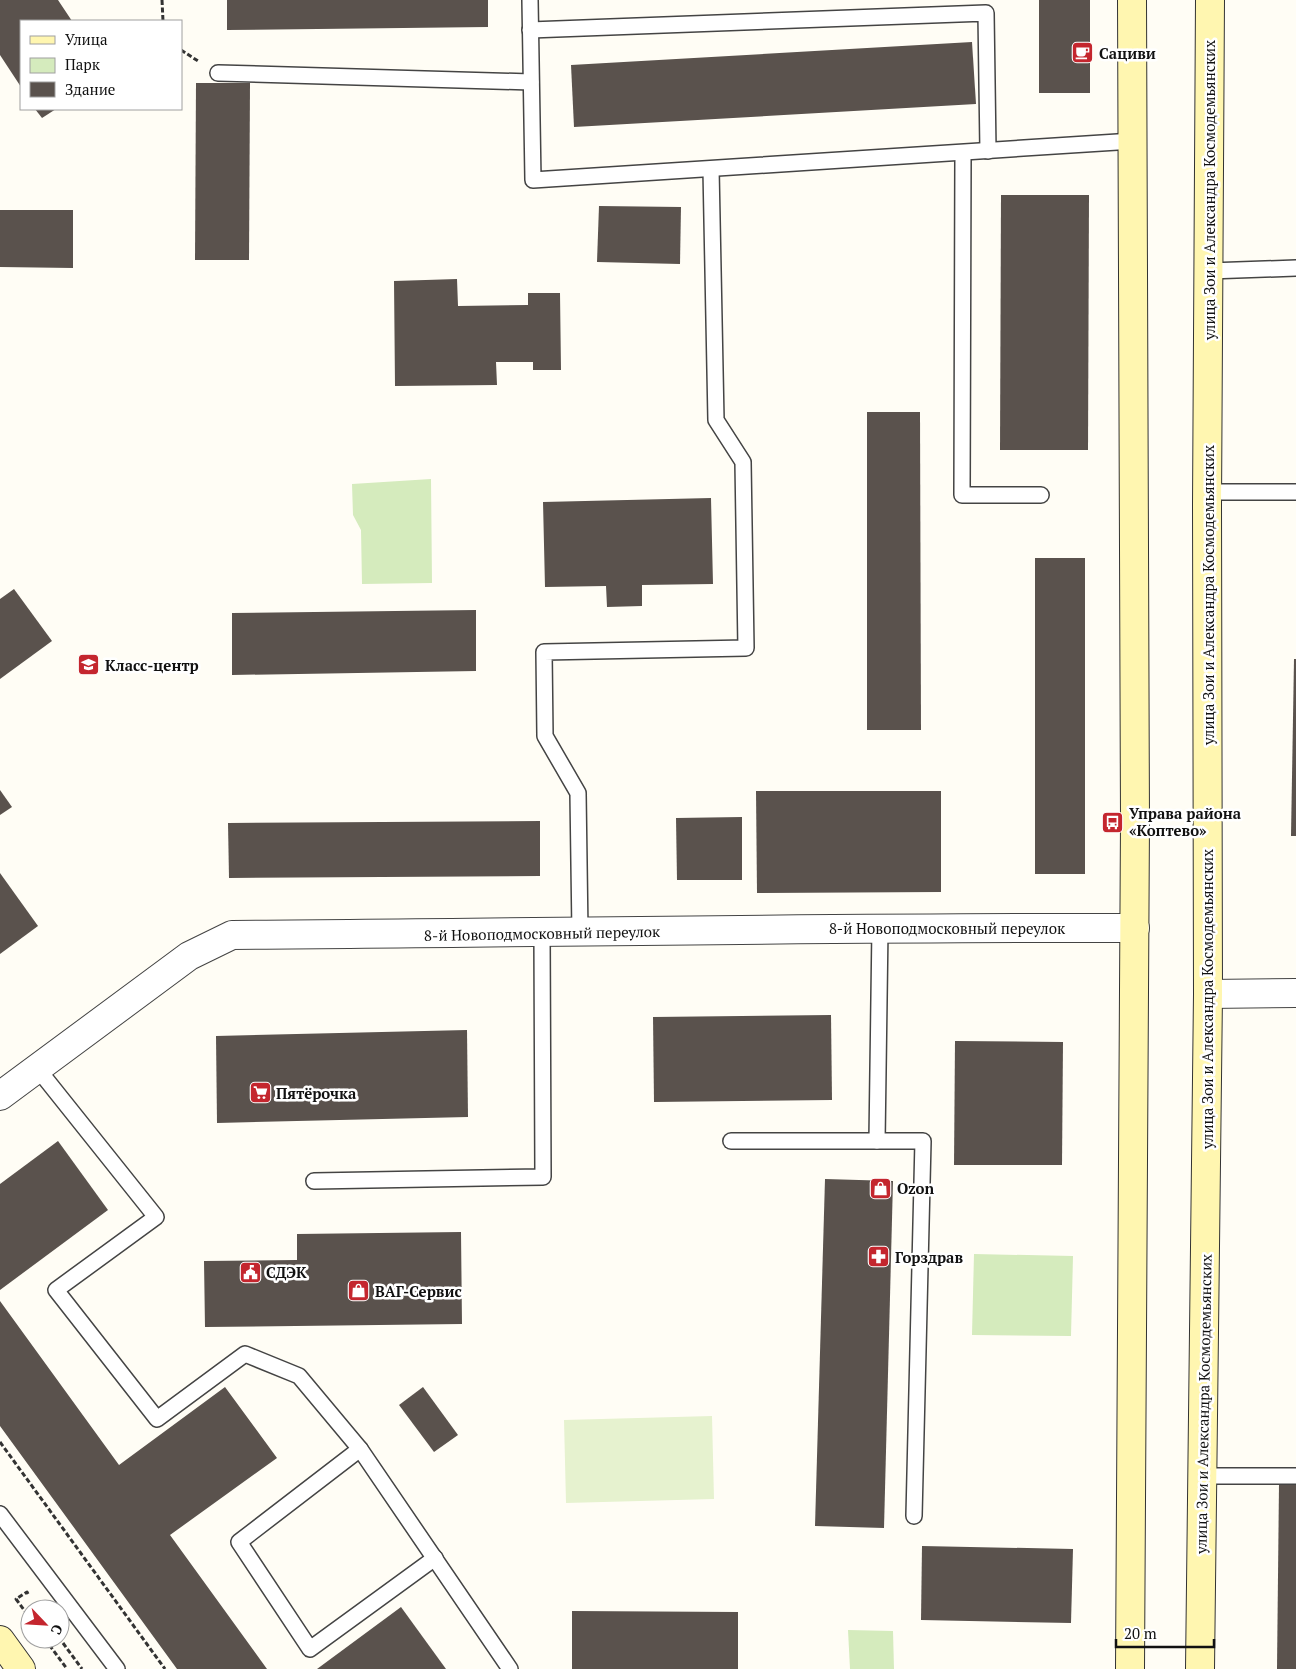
<svg xmlns="http://www.w3.org/2000/svg" width="1296" height="1669" viewBox="0 0 1296 1669" font-family="'PT Serif',serif">
<style>
.green{fill:#d5ebbd}
.pitch{fill:#e6f2cf}
.building{fill:#5a524d}
.lines{fill:none;stroke-linecap:round;stroke-linejoin:round}
.service-casing{stroke:#444;stroke-width:18}
.minor-casing{stroke:#444;stroke-width:30}
.secondary-casing{stroke:#333;stroke-width:30}
.path{stroke:#333;stroke-width:3;stroke-dasharray:5 2.5;stroke-linecap:butt}
.service{stroke:#fff;stroke-width:15}
.minor{stroke:#fff;stroke-width:28}
.secondary{stroke:#fff6b0;stroke-width:28}
.labels{text-anchor:middle;dominant-baseline:central;stroke-width:5;stroke-linejoin:round;paint-order:stroke}
.poi-label{font-size:15px;font-weight:bold;fill:#111;stroke:#fff;text-anchor:start}
.street-label{font-size:15px;fill:#111;stroke:#fff}
</style>
<rect width="100%" height="100%" fill="#fffdf5"/>
<!-- green -->
<g class="green">
<path d="M431 479 432 583 362 584 361 530 353 515 352 484Z"/>
<path d="M974 1254 1073 1256 1071 1336 972 1335Z"/>
<path d="M848 1630 893 1631 894 1669H850Z"/>
</g>
<!-- pitch -->
<path class="pitch" d="M712 1416 714 1499 566 1503 564 1420Z"/>
<!-- building -->
<g class="building">
<path d="M0 0H58L72 21H21V87L0 55Z"/>
<path d="M227 0H488V27L227 30Z"/>
<rect x="1039" y="0" width="51" height="93"/>
<path d="M972 42 976 104 574 127 571 65Z"/>
<path d="M196 83H250L249 260H195Z"/>
<path d="M35 109H56L42 118Z"/>
<path d="M1001 195H1089L1088 450H1000Z"/>
<path d="M599 206 681 207 680 264 597 262Z"/>
<path d="M0 210H73V268L0 267Z"/>
<path d="M457 279 458 306 528 305V293H560L561 370H533V362H496L497 385 395 386 394 281Z"/>
<path d="M867 412H920L921 730H867Z"/>
<path d="M711 498 713 584 642 585V606L607 607 606 586 545 587 543 502Z"/>
<rect x="1035" y="558" width="50" height="316"/>
<path d="M14 589 52 641 0 679V599Z"/>
<path d="M476 610V671L232 675V613Z"/>
<path d="M1294 659H1296V836H1291Z"/>
<path d="M0 790 12 807 0 815Z"/>
<path d="M756 791H941V892L757 893Z"/>
<path d="M742 817V880H677L676 818Z"/>
<path d="M540 821V876L229 878 228 823Z"/>
<path d="M0 873 38 926 0 954Z"/>
<path d="M831 1015 832 1100 654 1102 653 1017Z"/>
<path d="M467 1030 468 1117 217 1123 216 1036Z"/>
<path d="M955 1041 1063 1042 1062 1165H954Z"/>
<path d="M58 1141 108 1210 0 1290V1184Z"/>
<path d="M825 1179 893 1181 884 1528 815 1526Z"/>
<path d="M461 1232 462 1324 205 1327 204 1261 297 1260V1234Z"/>
<path d="M0 1301 119 1465 225 1387 277 1458 170 1535 267 1669H177L0 1426Z"/>
<path d="M423 1387 458 1435 434 1452 399 1405Z"/>
<path d="M1279 1484H1296V1669H1277Z"/>
<path d="M922 1546 1073 1549 1071 1623 921 1620Z"/>
<path d="M401 1607 446 1669H317Z"/>
<path d="M572 1611 738 1612V1669H572Z"/>
</g>
<g class="lines">
<defs>
<g id="service">
<path d="M530 0 533 180 1133 141"/>
<path d="M530 30 986 13 988 151"/>
<path d="M218 73 531 82"/>
<path d="M963 153 962 495H1041"/>
<path d="M1209 271 1296 268"/>
<path d="M1208 492H1296"/>
<path d="M880 928 877 1141H923L914 1516"/>
<path d="M580 933 578 793 545 736 544 652 746 648 743 462 716 420 711 169"/>
<path d="M37 1068 156 1217 56 1290 157 1419 245 1354 299 1376 360 1449 510 1669"/>
<path d="M731 1141H877"/>
<path d="M314 1181 543 1177 542 933"/>
<path d="M360 1449 239 1542 310 1649 435 1558"/>
<path d="M1202 1476H1296"/>
<path d="M0 1514 117 1669"/>
</g>
<g id="minor">
<path d="M1208 994 1296 993"/>
<path d="M0 1096 189 956 232 935C533 933 834 927 1135 928"/>
</g>
<g id="secondary">
<path d="M0 1640 21 1669"/>
<path d="M1130 1669 1135 822 1132 0"/>
<path d="M1200 1669 1208 994 1207 504 1210 0"/>
</g>
</defs>
<!-- service casing -->
<use href="#service" class="service-casing"/>
<!-- minor casing -->
<use href="#minor" class="minor-casing"/>
<!-- secondary casing -->
<use href="#secondary" class="secondary-casing"/>
<!-- path -->
<g class="path">
<path d="M162 0 163 21"/>
<path d="M181 50 198 61"/>
<path d="M0 1442 165 1669"/>
<path d="M28 1594 27 1592 16 1599 30 1618"/>
<path d="M45 1639 67 1669"/>
<path d="M63 1643 82 1669"/>
</g>
<!-- service -->
<use href="#service" class="service"/>
<!-- minor -->
<use href="#minor" class="minor"/>
<!-- secondary -->
<use href="#secondary" class="secondary"/>
</g>
<!-- icons -->
<defs>
<symbol id="cafe-square" viewBox="-11 -11 22 22"><rect x="-9" y="-9" width="18" height="18" rx="4" fill="#c4262e" stroke="#fff"/><path d="M-5.5-4.5H6V0H3Q3 3.5 0 3.5H-2.5Q-5.5 3.5-5.5 0ZM3-3.2v2h1.7v-2ZM-6 4.5H4V6H-6Z" fill="#fff"/></symbol>
<symbol id="school-square" viewBox="-11 -11 22 22"><rect x="-9" y="-9" width="18" height="18" rx="4" fill="#c4262e" stroke="#fff"/><path d="M0-5L7-2L0 1L-7-2ZM-4 1L0 2.5L4 1V4Q0 6-4 4Z" fill="#fff"/></symbol>
<symbol id="bus-square" viewBox="-11 -11 22 22"><rect x="-9" y="-9" width="18" height="18" rx="4" fill="#c4262e" stroke="#fff"/><path d="M-5-6H5V4H4V6H2V4H-2V6H-4V4H-5ZM-3.5-4V0h7V-4ZM-3.5 1.2v1.5H-2V1.2ZM2 1.2v1.5H3.5V1.2Z" fill="#fff"/></symbol>
<symbol id="supermarket-square" viewBox="-11 -11 22 22"><rect x="-9" y="-9" width="18" height="18" rx="4" fill="#c4262e" stroke="#fff"/><path d="M-6-5.5h2.5l.6 2H6L4.5 2H-2.5L-4.4-4H-6ZM-1.5 3.2a1.3 1.3 0 1 0 .1 0ZM3 3.2a1.3 1.3 0 1 0 .1 0Z" fill="#fff"/></symbol>
<symbol id="shop-square" viewBox="-11 -11 22 22"><rect x="-9" y="-9" width="18" height="18" rx="4" fill="#c4262e" stroke="#fff"/><path d="M-5-2.5h2.3a2.7 3.5 0 0 1 5.4 0H5L5.5 6h-11ZM-1.5-2.5h3a1.5 2.3 0 0 0-3 0Z" fill="#fff"/></symbol>
<symbol id="pharmacy-square" viewBox="-11 -11 22 22"><rect x="-9" y="-9" width="18" height="18" rx="4" fill="#c4262e" stroke="#fff"/><path d="M-2-6h4v4h4v4h-4v4h-4v-4h-4v-4h4Z" fill="#fff"/></symbol>
<symbol id="civic-square" viewBox="-11 -11 22 22"><rect x="-9" y="-9" width="18" height="18" rx="4" fill="#c4262e" stroke="#fff"/><path d="M-.6-6.5H3V-4.5H.6V-3L4-1V1h2V6H-6V1h2V-1L-.6-3ZM-1.2 2.5V6h2.4V2.5Z" fill="#fff"/></symbol>
</defs>
<g fill-rule="evenodd">
<use href="#cafe-square" x="1070" y="40" width="25" height="25"/>
<use href="#school-square" x="76" y="652" width="25" height="25"/>
<use href="#bus-square" x="1100" y="810" width="25" height="25"/>
<use href="#supermarket-square" x="248" y="1080" width="25" height="25"/>
<use href="#shop-square" x="868" y="1176" width="25" height="25"/>
<use href="#pharmacy-square" x="866" y="1244" width="25" height="25"/>
<use href="#civic-square" x="238" y="1260" width="25" height="25"/>
<use href="#shop-square" x="346" y="1278" width="25" height="25"/>
</g>
<g class="labels">
<!-- poi labels -->
<g class="poi-label">
<text x="1099" y="53">Сациви</text>
<text x="105" y="665">Класс-центр</text>
<text x="1129" y="813">Управа района<tspan x="1129" dy="17">«Коптево»</tspan></text>
<text x="276" y="1093">Пятёрочка</text>
<text x="897" y="1188">Ozon</text>
<text x="895" y="1257">Горздрав</text>
<text x="266" y="1272">СДЭК</text>
<text x="375" y="1291">ВАГ-Сервис</text>
</g>
<!-- street labels -->
<g class="street-label">
<text transform="translate(1209 190) rotate(-90)">улица Зои и Александра Космодемьянских</text>
<text transform="translate(1208 595) rotate(-90)">улица Зои и Александра Космодемьянских</text>
<text x="947" y="928">8-й Новоподмосковный переулок</text>
<text transform="translate(542 933) rotate(-1)">8-й Новоподмосковный переулок</text>
<text transform="translate(1207 999) rotate(-90)">улица Зои и Александра Космодемьянских</text>
<text transform="translate(1203 1404) rotate(-89)">улица Зои и Александра Космодемьянских</text>
</g>
</g>
<!-- legend -->
<rect x="20" y="20" width="162" height="90" fill="#ffffff" stroke="#a0a0a0"/>
<rect x="30" y="36" width="25" height="8" fill="#fff6b0" stroke="#a0a0a0"/>
<text x="65" y="45" font-size="15" fill="#111111">Улица</text>
<rect x="30" y="58" width="25" height="15" fill="#d5ebbd" stroke="#a0a0a0"/>
<text x="65" y="70" font-size="15" fill="#111111">Парк</text>
<rect x="30" y="82" width="25" height="15" fill="#5a524d" stroke="#a0a0a0"/>
<text x="65" y="95" font-size="15" fill="#111111">Здание</text>
<!-- north arrow -->
<g transform="translate(45 1624) rotate(115)"><circle r="24" fill="#ffffff" stroke="#a0a0a0"/>
<path d="M0-4L9 19L0 12L-9 19Z" fill="#c4262e"/>
<text y="-8" font-size="14" font-weight="bold" text-anchor="middle" fill="#111111">С</text>
</g>
<!-- scale -->
<path d="M1116 1639v8h98v-8" fill="none" stroke="#111111" stroke-width="2.5"/>
<text x="1124" y="1639" font-size="15" fill="#111111" stroke="#ffffff" stroke-width="4" paint-order="stroke">20 m</text>
</svg>
